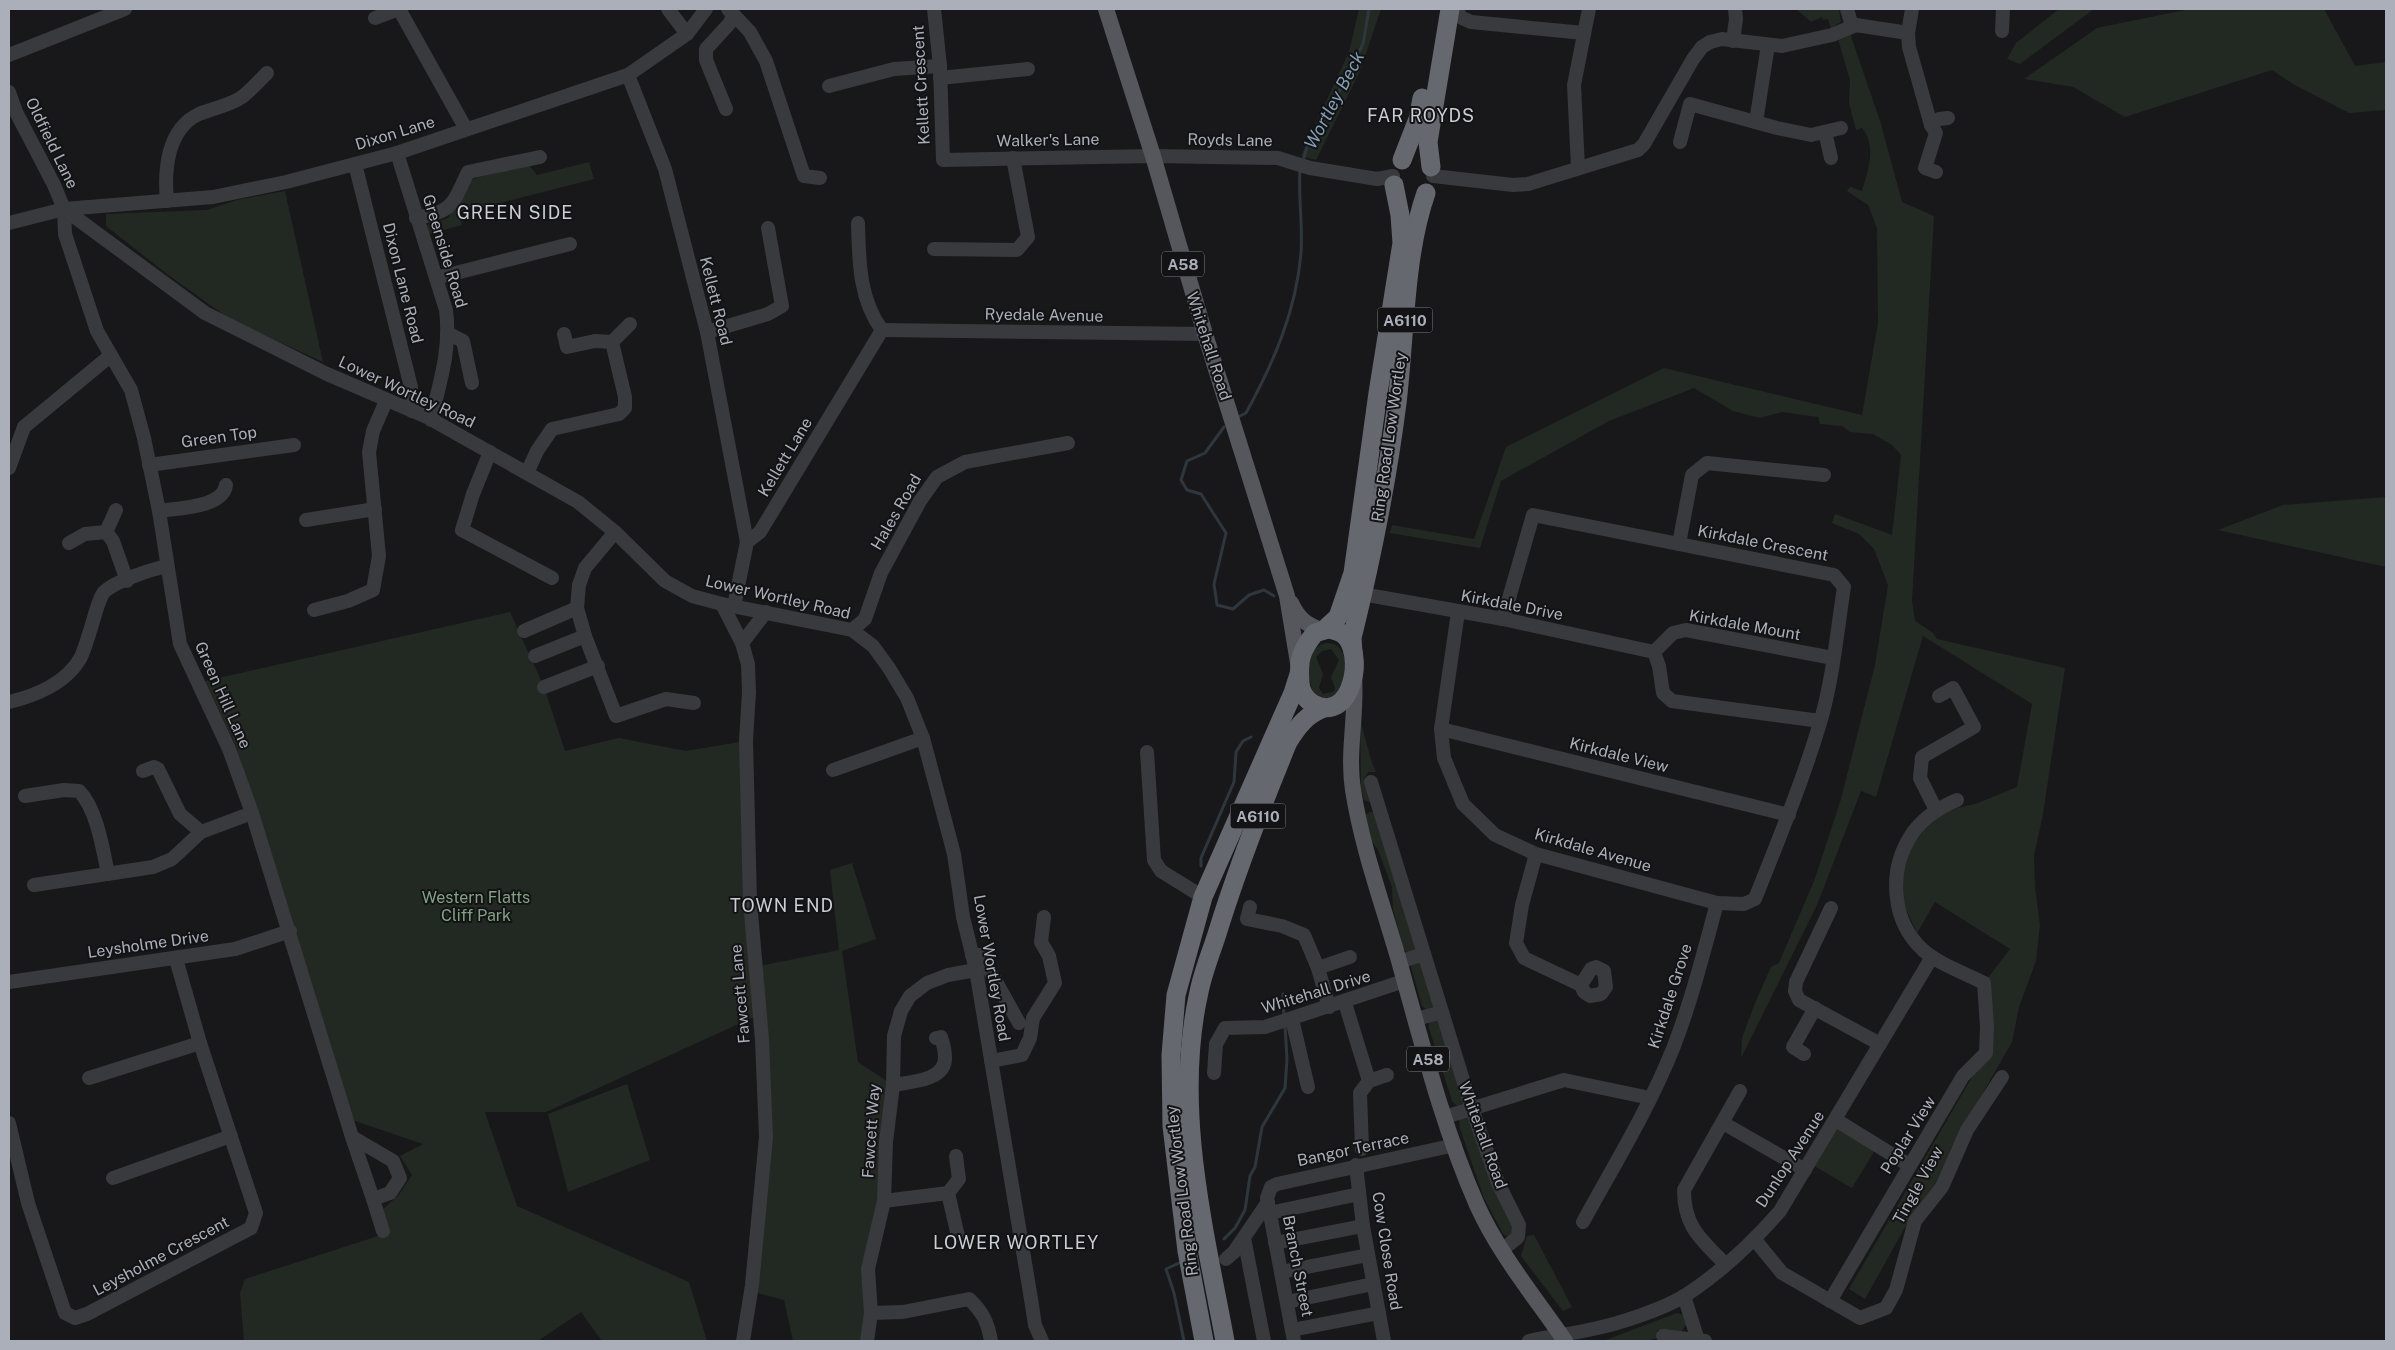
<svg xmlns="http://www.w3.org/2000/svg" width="2395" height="1350" viewBox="0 0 2395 1350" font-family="'Public Sans',sans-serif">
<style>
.green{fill:#222922;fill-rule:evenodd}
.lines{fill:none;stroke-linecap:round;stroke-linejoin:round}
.stream{stroke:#2e373d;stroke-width:3}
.minor{stroke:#393a3e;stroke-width:14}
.major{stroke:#55575d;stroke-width:16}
.highway{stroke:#65686f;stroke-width:19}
.labels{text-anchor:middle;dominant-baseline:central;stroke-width:4;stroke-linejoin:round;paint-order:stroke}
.shield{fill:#131315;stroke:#7d8088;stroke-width:1}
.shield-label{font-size:15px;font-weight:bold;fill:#aaafb9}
.street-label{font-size:16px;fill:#aaafb9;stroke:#131315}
.park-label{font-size:16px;fill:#82a383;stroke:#131315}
.water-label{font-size:18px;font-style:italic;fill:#829eb3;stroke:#131315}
.neighbourhood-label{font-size:18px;letter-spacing:1px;fill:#cbced5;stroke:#131315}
</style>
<rect width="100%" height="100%" fill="#18181a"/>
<!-- green -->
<g class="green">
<path d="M1359 9H1381L1360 71 1316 160 1301 156 1349 52Z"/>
<path d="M1796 9H1841L1839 11 1841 22 1831 28 1828 19 1823 20 1822 17 1811 22Z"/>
<path d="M2059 9H2094L2020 64 2007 59 2016 43Z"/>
<path d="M2190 9H2324L2355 66 2386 62V110L2349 113 2293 84 2272 70 2125 117 2073 87 2024 79 2097 28Z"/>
<path d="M1850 33 1881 124 1902 202 1934 216 1912 601 1915 621 1932 632 1937 639 2065 668 2043 814 2034 856 2035 887 2040 925 2036 961 2019 1007 2012 1042 1951 1148 1943 1174 1923 1207 1904 1229 1865 1299 1849 1289 1986 1053 1984 983 2010 949 1935 902 1917 933C1910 918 1902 903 1901 886 1900 856 1922 825 1948 812 1957 807 1968 806 1978 803 1991 798 2004 792 2017 787L2032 704 1923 636 1876 797 1861 791 1817 905 1741 1058 1742 1038 1755 1003 1771 967 1779 963 1814 881 1841 799 1875 665 1888 585 1874 549 1859 534 1832 523 1835 514 1892 535 1901 455 1892 445 1873 434 1850 432 1842 426 1820 424 1818 417 1782 412 1760 418 1733 411 1694 388 1609 421 1501 481 1480 548 1390 533 1392 525 1474 539 1506 447 1664 368 1862 415 1878 323 1877 228 1868 205 1847 191 1850 187 1862 191C1868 171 1877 146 1862 128L1856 130 1849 103 1850 80 1838 39Z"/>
<path d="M589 162 594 179 469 211 471 218 461 220 462 225 429 234 427 225 448 218 472 179 529 165 537 175Z"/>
<path d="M285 191 323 362 231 320 167 274 106 226V214L207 210 237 200Z"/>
<path d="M2386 497V567L2218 530 2283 505Z"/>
<path d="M510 612 544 687 565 751 619 738 686 751 746 741 755 967 839 950 830 870 852 863 876 939 842 951 858 1062 893 1085 868 1268 867 1341H793L784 1300 757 1293 766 1137 758 1015 546 1112H485L517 1206 689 1282 707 1341H602L581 1312 538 1341H244L240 1293 245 1279 375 1237 390 1230 383 1209 398 1196 412 1175 400 1156 423 1144 352 1120 236 746 205 681Z"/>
<path d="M1326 643C1348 642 1348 670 1343 685 1342 691 1335 697 1332 702L1314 695C1308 677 1302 650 1326 643ZM1331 649 1339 660 1331 677 1335 688 1333 692 1323 694 1319 688 1323 674 1316 657 1322 651Z"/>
<path d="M1360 719 1371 760 1376 772H1368L1364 779 1369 784 1370 802 1364 800 1361 790Z"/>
<path d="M1370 812H1374L1417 944 1415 951 1409 954 1403 948 1393 909 1392 887 1378 850 1371 840 1365 815Z"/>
<path d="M1422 962 1435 1006 1426 1009 1422 1006 1411 967 1414 963Z"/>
<path d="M1438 1017 1464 1103 1457 1106 1452 1101 1429 1028V1022Z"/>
<path d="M627 1084 650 1160 568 1192 548 1114Z"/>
<path d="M1469 1114 1515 1230 1509 1237 1503 1234 1484 1198 1460 1129 1459 1119Z"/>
<path d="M1836 1120 1878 1145 1852 1188 1809 1163Z"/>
<path d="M1534 1235 1572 1307 1563 1311 1521 1256 1527 1236Z"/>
<path d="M1677 1313 1684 1315 1687 1323 1682 1331 1657 1330V1338L1647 1341H1603Z"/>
</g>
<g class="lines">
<!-- stream -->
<g class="stream">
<path d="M1303 161 1307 147 1333 104 1363 44 1369 9"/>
<path d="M1240 416 1246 413C1274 362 1296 311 1301 253 1303 225 1298 197 1300 169"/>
<path d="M1224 427 1205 453 1187 461 1181 480 1187 490 1201 494 1226 533 1214 584 1217 605 1233 609 1249 595 1264 590 1274 596"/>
<path d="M1201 866V858L1234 782 1236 752 1243 741 1251 737"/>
<path d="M1283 994 1284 1016"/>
<path d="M1224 1239 1235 1228 1245 1210 1250 1176 1255 1167 1262 1127 1285 1088 1287 1059 1285 1025"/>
<path d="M1179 1263 1166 1269 1174 1293 1184 1341"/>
</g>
<!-- minor -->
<g class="minor">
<path d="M399 9 466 129"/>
<path d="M668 9 687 34"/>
<path d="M934 9 940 66 943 160 1153 156 1278 158 1310 168 1377 179 1393 176"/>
<path d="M1455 9 1462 18 1471 22 1584 33"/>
<path d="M1847 9 1852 26"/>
<path d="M1912 9 1908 33 1909 47 1931 125 1936 133 1925 168 1936 172"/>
<path d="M734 15 750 32 766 61 804 176 820 178"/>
<path d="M375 18 399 9"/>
<path d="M2002 31 2003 9"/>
<path d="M1733 41 1736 19 1735 9"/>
<path d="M9 55 125 9"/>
<path d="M628 75 665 169 707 332 747 542"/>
<path d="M940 78 1028 69"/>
<path d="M829 86 894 69 940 66"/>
<path d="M9 92 16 112 54 185 64 209 65 234 97 331 131 390 144 438 159 511 180 644 229 749 252 813 352 1137 393 1161 400 1178 390 1193 373 1199 352 1137"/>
<path d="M726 109 706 60V49L729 24 734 15 728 9"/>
<path d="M1756 122 1768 45"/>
<path d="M1931 125 1939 119 1948 118"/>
<path d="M1825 132 1831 158"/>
<path d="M1680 142 1690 104 1777 128 1811 135 1841 128"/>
<path d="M397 153 446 310C451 350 440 381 431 420"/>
<path d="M355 164 411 387 412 411"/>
<path d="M1578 168 1574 85 1589 9"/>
<path d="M1433 176 1513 185 1528 184 1638 150 1644 144 1693 59 1702 47 1710 42 1722 39 1782 46 1832 35 1856 25 1908 33"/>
<path d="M167 201C164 170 167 129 199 114 213 108 229 106 242 97 251 90 259 81 267 73"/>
<path d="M64 209 205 313 327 374 427 417 578 502 615 532 665 581 692 596 722 604 852 630 873 646 889 668 907 698 923 738 954 854 963 917 976 970 1031 1299 1035 1325 1042 1341"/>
<path d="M416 218C454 211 452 205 468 172L540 157"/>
<path d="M9 223 64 209 213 197 286 182 397 153 628 75 687 34 706 9"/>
<path d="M858 223C859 261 859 299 882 330"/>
<path d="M934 249 1017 250 1028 237 1013 158"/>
<path d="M436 278 570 244"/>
<path d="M882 330 1205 334"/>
<path d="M707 332 768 314 782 306 768 228"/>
<path d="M449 334 463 341 472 383"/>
<path d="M612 342 630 324"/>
<path d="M490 452 473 494 462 530 552 578"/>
<path d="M149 465 294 445"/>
<path d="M9 468 24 427 110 356"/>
<path d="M527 473 537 451 552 429 619 414 625 408V397L612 342 595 341 567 347 564 334"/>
<path d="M116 510 106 532 113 541 127 581"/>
<path d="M159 511C177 508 223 508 226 485"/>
<path d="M306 520 375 509"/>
<path d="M615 532 585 568 579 585 577 608 585 636 616 716 666 699 694 703"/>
<path d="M69 543 85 534 106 532"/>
<path d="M1679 544 1692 475 1707 463 1824 475"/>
<path d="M1362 594 1503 619 1654 652"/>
<path d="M722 604 742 643"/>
<path d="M734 606 747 542 760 532 882 330"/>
<path d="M314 610 348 601 373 590 379 556 369 452 373 431 386 401"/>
<path d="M1458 612 1441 729 1444 758 1463 804 1495 835 1536 854 1717 903 1744 904 1755 899C1778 841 1802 783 1820 723 1833 679 1837 632 1844 587L1834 575 1533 515 1503 619"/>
<path d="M852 630 865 619 881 573 920 501 937 477 965 462 1068 443"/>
<path d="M524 631 577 608"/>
<path d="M1654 652 1659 666 1663 693 1672 701 1820 721"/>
<path d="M1654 652 1673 633 1686 630 1833 658"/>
<path d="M535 656 585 636"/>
<path d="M544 687 598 666"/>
<path d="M9 702C35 696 67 683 81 657 85 648 88 637 91 628 94 618 97 605 102 595 108 583 153 569 167 566"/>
<path d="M1441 729 1789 815"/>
<path d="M1147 752 1154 860 1161 871 1203 897"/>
<path d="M833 770 923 738"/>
<path d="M143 771 154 767 158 769 180 814 201 832"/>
<path d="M1371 782 1472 1109 1498 1183 1519 1225 1518 1237 1502 1250"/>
<path d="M25 796 64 790 79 791C97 809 103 850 108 874"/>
<path d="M1936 810 1920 778 1922 757 1974 727 1953 688 1939 696"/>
<path d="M1536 854 1522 905 1516 943 1524 958 1581 985 1584 992 1590 996 1601 994 1606 987 1604 971 1596 967 1591 969 1581 985"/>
<path d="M34 885 153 867 172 859 201 832 252 813"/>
<path d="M1250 907 1247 919 1282 926 1304 935 1318 968 1329 1007"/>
<path d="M1831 908 1796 982 1795 991 1799 1000 1880 1044"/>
<path d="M972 955H981L1019 1023"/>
<path d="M1399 962 1424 954"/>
<path d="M1318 968 1350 957"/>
<path d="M9 982 235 949 290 931"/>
<path d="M1345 1003 1369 1081"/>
<path d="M1292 1019 1308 1087"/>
<path d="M1416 1019 1442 1012"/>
<path d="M1804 1054 1793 1047 1815 1008"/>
<path d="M991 1061 1022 1055 1030 1038 1033 1018 1055 983 1049 956 1041 942 1044 917"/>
<path d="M1214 1073 1216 1044 1225 1028 1265 1027 1404 981"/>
<path d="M89 1078 200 1043"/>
<path d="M893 1085C910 1082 946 1081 945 1057 945 1051 943 1043 941 1037L936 1038"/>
<path d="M1445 1117 1564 1080 1650 1098"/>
<path d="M1836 1120 1909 1165"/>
<path d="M9 1123 28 1203 65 1313 75 1318 87 1314 251 1228 256 1213 200 1043 176 959"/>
<path d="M1723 1123 1805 1170"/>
<path d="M1362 1149 1360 1093 1369 1081 1387 1075"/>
<path d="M1356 1165 1363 1226 1384 1341"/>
<path d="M113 1178 231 1136"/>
<path d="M948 1193 958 1236"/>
<path d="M373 1199 383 1231"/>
<path d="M884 1201 948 1193 959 1179 956 1156"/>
<path d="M1270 1213 1359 1194"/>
<path d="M1583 1222C1614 1165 1650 1107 1674 1046 1692 999 1704 951 1717 903"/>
<path d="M1244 1238 1264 1341"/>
<path d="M1755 1240 1782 1273 1860 1318 1886 1308 1896 1290 1915 1221 1942 1187 1967 1130 2002 1077"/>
<path d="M1275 1243 1363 1226"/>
<path d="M1226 1259 1234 1252 1268 1202"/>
<path d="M1725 1264C1701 1239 1684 1227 1684 1190L1740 1091"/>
<path d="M1281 1272 1368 1255"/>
<path d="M1684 1296 1698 1340"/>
<path d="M1830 1301 1963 1076 1986 1053 1987 1027 1984 983C1965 973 1940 965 1923 950 1892 922 1888 872 1910 837 1921 819 1938 808 1957 800"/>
<path d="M1287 1302 1373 1284"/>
<path d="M871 1313 903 1312 969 1299C983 1312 988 1323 991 1341"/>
<path d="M1292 1330 1379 1313"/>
<path d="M1663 1336 1705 1341"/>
<path d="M743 1341 752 1285 766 1137 762 1040 750 901 746 741 749 692 748 664 742 643 766 612"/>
<path d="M867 1341 871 1313 868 1269 884 1201 886 1142 893 1085 894 1036 901 1011 910 996 927 983 948 975 976 970"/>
<path d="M1294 1341 1267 1198 1271 1187 1277 1184 1455 1145"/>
<path d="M1529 1341C1550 1336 1571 1334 1593 1329 1618 1324 1664 1309 1686 1295 1721 1272 1753 1242 1780 1211L1932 957"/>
</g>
<!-- major -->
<g class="major">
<path d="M1106 9 1153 156 1205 334 1287 596 1298 663"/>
<path d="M1291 603C1298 618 1305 624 1321 630"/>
<path d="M1354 677C1357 715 1347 752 1353 790 1362 848 1383 905 1399 961 1422 1043 1443 1128 1477 1205 1499 1254 1535 1297 1565 1341"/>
</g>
<!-- highway -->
<g class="highway">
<path d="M1402 160 1418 119 1422 98"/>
<path d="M1431 167 1428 142 1450 9"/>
<path d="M1328 629C1333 630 1338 631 1343 634 1366 651 1353 725 1313 704 1306 700 1300 691 1300 682 1298 660 1301 650 1315 633Z"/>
<path d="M1324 630 1338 617 1353 573 1378 393 1402 243 1400 215 1394 185"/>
<path d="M1353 652 1352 638C1371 561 1387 482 1397 403 1405 337 1404 255 1426 193"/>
<path d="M1204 1341 1187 1251 1172 1126 1171 1055 1176 995 1203 897 1293 693 1299 674"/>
<path d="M1225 1341C1204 1228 1173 1107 1199 992 1203 972 1211 953 1217 934 1237 869 1262 805 1288 742 1298 726 1306 715 1324 708"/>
</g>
</g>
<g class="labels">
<!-- shield labels -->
<g class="shield">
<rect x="1162" y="251.5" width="42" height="25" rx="4"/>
<rect x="1377.5" y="307.5" width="55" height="25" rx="4"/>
<rect x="1230.5" y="803.5" width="55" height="25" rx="4"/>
<rect x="1407" y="1046.5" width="42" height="25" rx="4"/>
</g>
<g class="shield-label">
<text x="1183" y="264">A58</text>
<text x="1405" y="320">A6110</text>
<text x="1258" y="816">A6110</text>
<text x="1428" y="1059">A58</text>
</g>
<!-- street labels -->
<g class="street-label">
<text transform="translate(921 85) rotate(-93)">Kellett Crescent</text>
<text transform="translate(395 133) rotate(-17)">Dixon Lane</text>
<text transform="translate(1048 140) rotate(-1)">Walker's Lane</text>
<text transform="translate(1230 140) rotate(1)">Royds Lane</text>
<text transform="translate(52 143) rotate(64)">Oldfield Lane</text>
<text transform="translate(445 251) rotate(73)">Greenside Road</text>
<text transform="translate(403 283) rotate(76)">Dixon Lane Road</text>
<text transform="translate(716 301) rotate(76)">Kellett Road</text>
<text transform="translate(1044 315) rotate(1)">Ryedale Avenue</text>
<text transform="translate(1209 346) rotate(72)">Whitehall Road</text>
<text transform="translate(407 392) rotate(25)">Lower Wortley Road</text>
<text transform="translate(219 437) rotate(-8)">Green Top</text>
<text transform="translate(1389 437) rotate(-82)">Ring Road Low Wortley</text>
<text transform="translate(785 457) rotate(-59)">Kellett Lane</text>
<text transform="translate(896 512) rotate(-60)">Hales Road</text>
<text transform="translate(1763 543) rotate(11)">Kirkdale Crescent</text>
<text transform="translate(778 597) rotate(13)">Lower Wortley Road</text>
<text transform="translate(1512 605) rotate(11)">Kirkdale Drive</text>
<text transform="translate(1745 625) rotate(10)">Kirkdale Mount</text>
<text transform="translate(223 695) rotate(66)">Green Hill Lane</text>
<text transform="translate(1619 755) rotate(14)">Kirkdale View</text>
<text transform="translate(1593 850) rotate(16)">Kirkdale Avenue</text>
<text transform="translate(148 944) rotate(-8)">Leysholme Drive</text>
<text transform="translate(992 968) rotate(80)">Lower Wortley Road</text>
<text transform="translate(1316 992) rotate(-17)">Whitehall Drive</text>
<text transform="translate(740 994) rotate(-95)">Fawcett Lane</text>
<text transform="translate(1670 996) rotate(-72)">Kirkdale Grove</text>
<text transform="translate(871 1131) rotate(-86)">Fawcett Way</text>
<text transform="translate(1483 1135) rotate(70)">Whitehall Road</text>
<text transform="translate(1908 1135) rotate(-58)">Poplar View</text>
<text transform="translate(1353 1149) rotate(-12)">Bangor Terrace</text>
<text transform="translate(1790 1159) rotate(-57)">Dunlop Avenue</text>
<text transform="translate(1918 1185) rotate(-61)">Tingle View</text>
<text transform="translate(1182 1191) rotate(-97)">Ring Road Low Wortley</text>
<text transform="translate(1387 1251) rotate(81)">Cow Close Road</text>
<text transform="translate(161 1256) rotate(-28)">Leysholme Crescent</text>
<text transform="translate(1298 1266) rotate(79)">Branch Street</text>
</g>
<!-- park labels -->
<g class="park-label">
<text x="476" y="897">Western Flatts<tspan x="476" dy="18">Cliff Park</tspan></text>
</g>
<!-- water labels -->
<g class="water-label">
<text transform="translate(1334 100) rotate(-62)">Wortley Beck</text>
</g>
<!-- neighbourhood labels -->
<g class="neighbourhood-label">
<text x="1421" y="115">FAR ROYDS</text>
<text x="515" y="212">GREEN SIDE</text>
<text x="782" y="905">TOWN END</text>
<text x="1016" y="1242">LOWER WORTLEY</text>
</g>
</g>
<!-- border -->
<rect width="2395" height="1350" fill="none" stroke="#aaafb9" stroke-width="20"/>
</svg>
